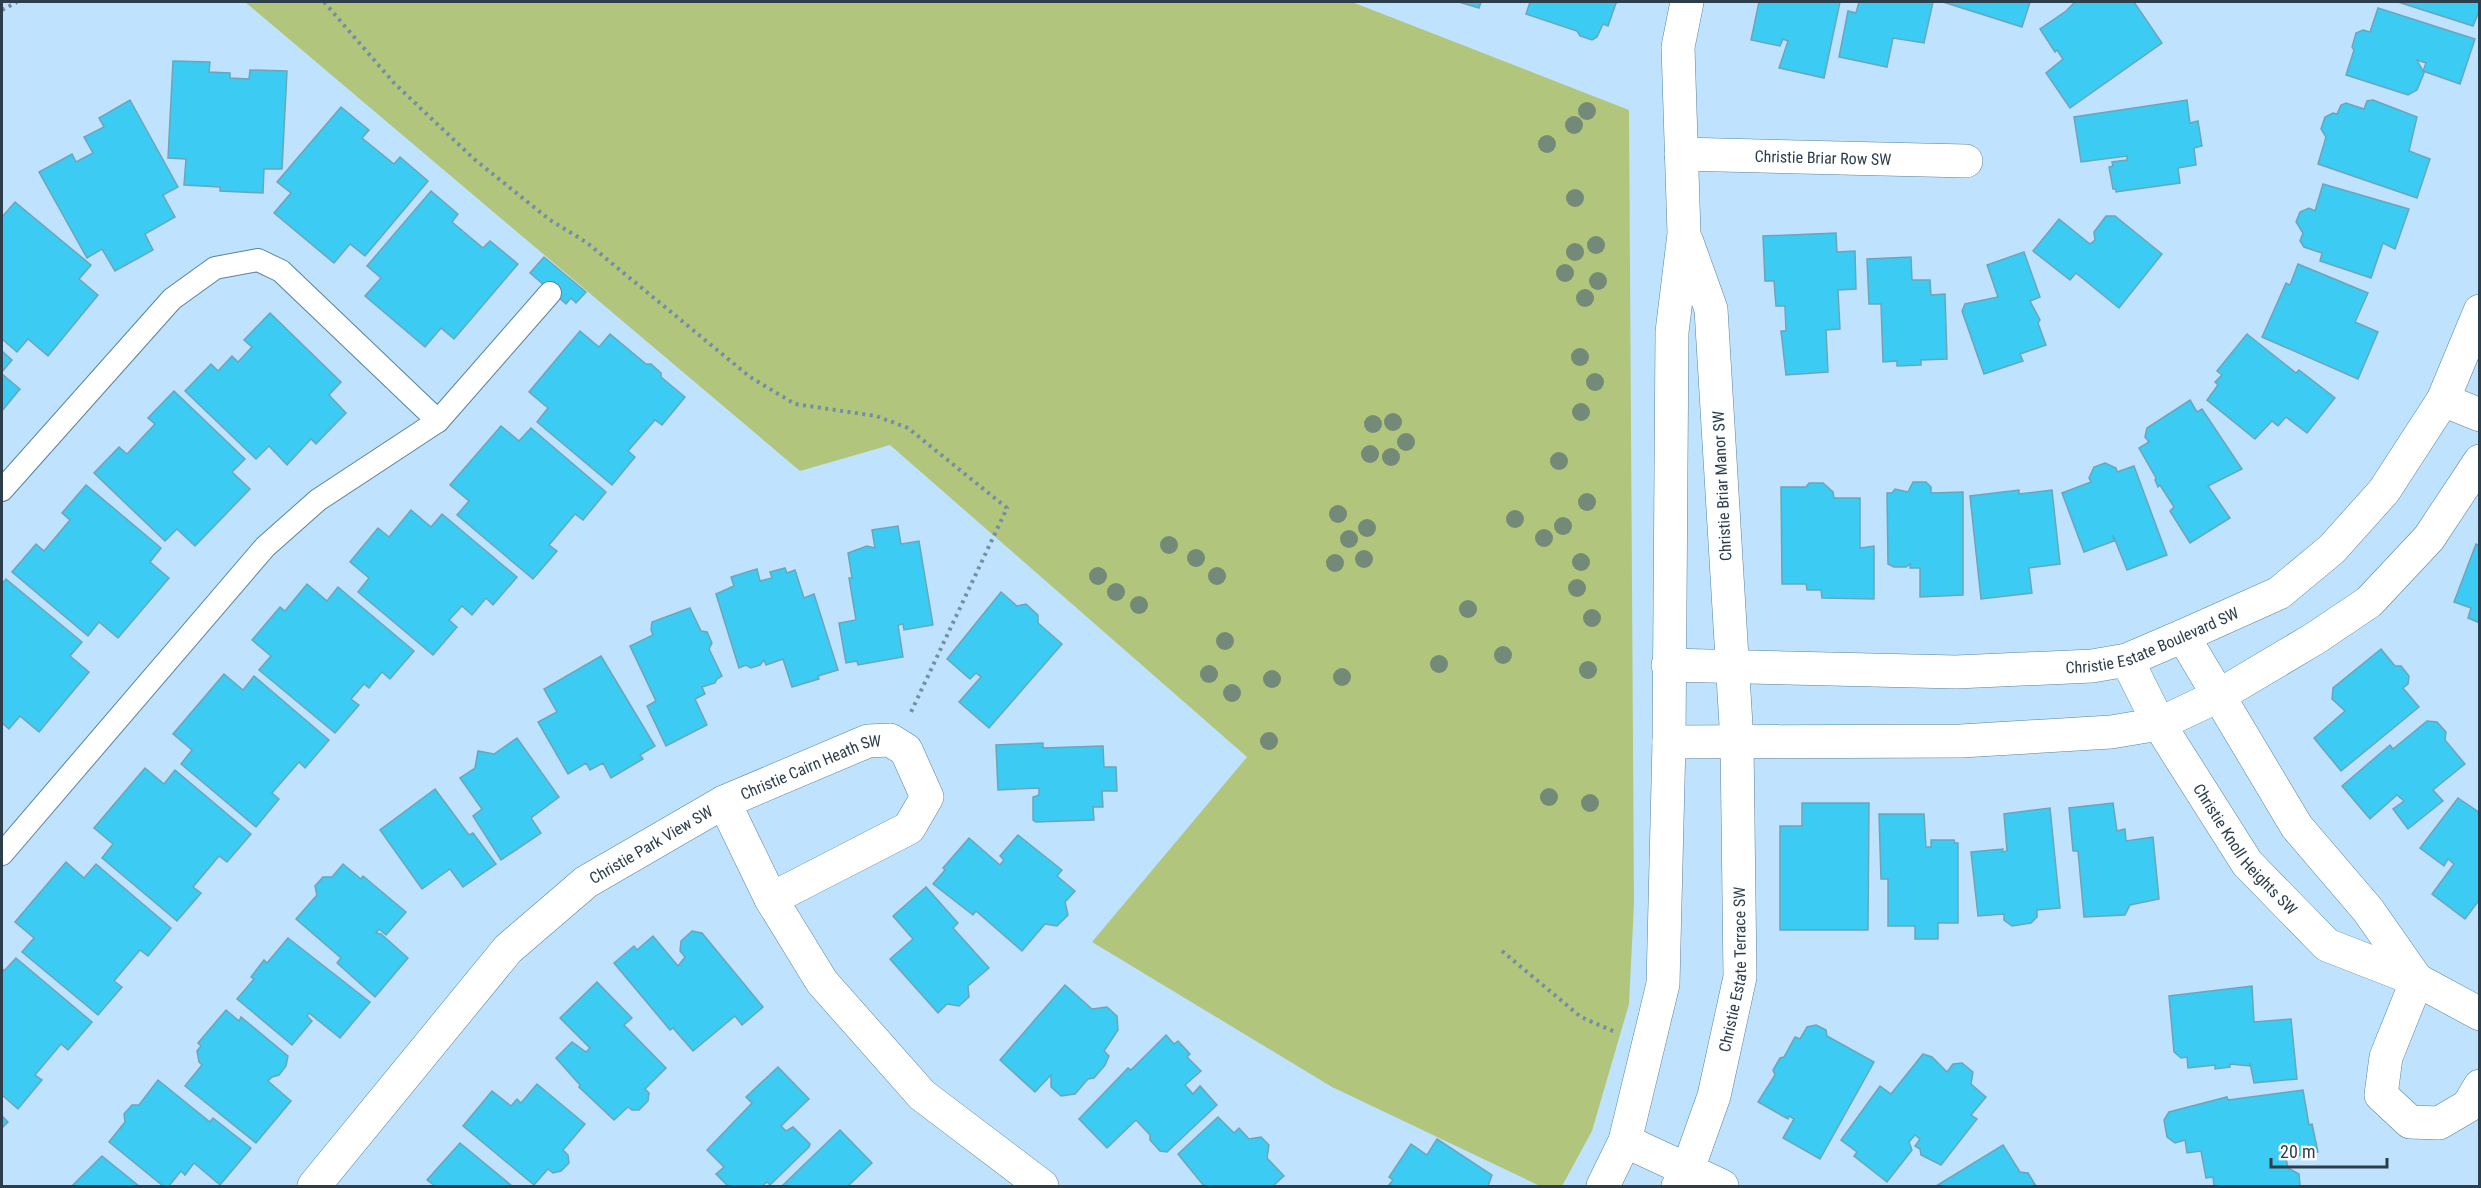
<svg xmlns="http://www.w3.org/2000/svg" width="2481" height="1188" viewBox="0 0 2481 1188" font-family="'Roboto Condensed',sans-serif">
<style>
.green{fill:#b1c67c}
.building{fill:#3bcbf3;stroke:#6ca5b9;stroke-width:1.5}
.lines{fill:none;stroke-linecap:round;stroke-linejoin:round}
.lane-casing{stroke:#5882a0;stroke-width:24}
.street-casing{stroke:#5882a0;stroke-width:34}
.path{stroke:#748fa3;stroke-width:4;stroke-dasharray:3 4.5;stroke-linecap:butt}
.lane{stroke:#fff;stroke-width:22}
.street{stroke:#fff;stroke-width:33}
.tree{fill:#738a78}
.labels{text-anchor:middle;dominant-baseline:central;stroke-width:4.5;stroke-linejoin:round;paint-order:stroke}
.street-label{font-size:16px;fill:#2c3e4c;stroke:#fefefe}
</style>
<rect width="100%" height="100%" fill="#bfe3fe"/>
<!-- green -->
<path class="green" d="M245 2H1352L1629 110 1634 903 1629 1004 1592 1131 1562 1186H1540L1332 1087 1092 942 1247 757 890 445 800 471Z"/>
<!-- building -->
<g class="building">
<path d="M1459 2H1481L1479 8Z"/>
<path d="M1530 2H1619L1616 3 1608 26 1603 24 1597 37 1592 40 1580 36 1577 31 1526 14Z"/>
<path d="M1759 2H1840L1824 78 1779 68 1788 41 1783 39 1780 46 1751 40Z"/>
<path d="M1859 2H1933L1924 43 1893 38 1887 67 1839 57 1848 11 1856 13Z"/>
<path d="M1943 2H2030L2022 27Z"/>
<path d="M2075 2H2134L2162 43 2070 108 2046 73 2063 59 2057 50 2055 52 2040 29 2066 11Z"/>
<path d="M2398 2H2480V9L2473 26Z"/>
<path d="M2378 8 2475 39 2460 84 2423 71 2426 63 2417 60 2424 73 2417 90 2408 95 2346 75 2354 50 2352 47 2356 33 2363 30 2370 32Z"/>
<path d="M173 61 210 62 209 72 230 73V78L249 79 250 70 287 71 282 169H264L263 193 220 191V187L184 185 186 159 168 158Z"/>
<path d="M130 100 178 187 163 195 175 217 145 234 153 250 115 271 102 249 87 258 39 172 72 154 76 162 93 153 84 137 104 127 99 118Z"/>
<path d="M2187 100 2190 123 2198 121 2202 146 2194 148 2196 165 2178 168 2180 183 2116 192V189H2113L2109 167 2113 166 2112 162 2127 160V156L2081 162 2074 117Z"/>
<path d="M2373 100 2417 117 2409 151 2430 159 2417 198 2318 164 2326 137 2321 129 2325 117 2333 113 2337 114 2341 105 2346 103 2364 109 2367 101Z"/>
<path d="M341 107 369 130 362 138 394 164 400 157 428 181 365 256 350 244 334 263 274 213 291 193 277 182Z"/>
<path d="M2323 184 2409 209 2395 249 2383 243 2371 278 2320 261 2322 253 2304 247 2300 241 2303 233 2296 222 2300 212 2309 208 2315 211Z"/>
<path d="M431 191 458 214 452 222 483 248 490 241 518 264 454 339 441 328 425 347 365 296 381 278 367 266Z"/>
<path d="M15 202 91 265 79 279 98 295 48 356 28 339 17 352 2 339V217Z"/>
<path d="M2106 216H2115L2162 254 2119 308 2076 273 2070 280 2033 251 2059 219 2090 244 2095 240 2094 232Z"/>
<path d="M1836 233 1837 252 1855 251 1856 289 1838 290 1840 329 1826 330 1828 372 1786 375 1781 331H1786L1785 306H1776L1774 281H1765L1763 236Z"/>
<path d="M2024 252 2040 297 2030 301 2040 320 2038 323 2046 345 2020 354 2023 361 1984 374 1962 311 1965 304 1998 297 1987 265Z"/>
<path d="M544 257 586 292 576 303 571 298 566 304 530 273Z"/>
<path d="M1911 257 1912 280H1930L1931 295 1945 294 1947 359 1921 360V365L1897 366V361L1883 362 1881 304H1869L1867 259Z"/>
<path d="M2298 264 2368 293 2355 322 2378 332 2358 379 2262 337 2286 283 2290 285Z"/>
<path d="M270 313 341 382 329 395 346 413 316 444 311 439 287 465 269 446 256 459 185 391 211 364 218 371 232 356 238 362 252 347 244 340Z"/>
<path d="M580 331 599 347 610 334 646 364H651L661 373V377L685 397 662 425 655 420 628 451 635 457 612 485 537 422 548 408 529 392Z"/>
<path d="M2247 334 2296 373 2299 370 2335 398 2307 433 2286 417 2278 426 2272 421 2255 439 2207 400 2218 385 2215 382 2222 375 2217 371Z"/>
<path d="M2 351 12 360 2 372Z"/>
<path d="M2 374 20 389 2 411Z"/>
<path d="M174 391 245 459 232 472 250 489 195 546 177 529 165 541 94 473 119 447 127 454 155 424 148 418Z"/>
<path d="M2190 400 2197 412 2202 409 2242 469 2208 486 2230 518 2190 543 2170 511 2174 507 2160 485 2158 487 2155 480 2156 478 2139 448 2149 442 2145 437 2147 428Z"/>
<path d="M501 426 519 441 531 428 606 492 583 520 575 514 549 545 557 551 533 579 457 515 469 501 450 485Z"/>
<path d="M2105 463 2116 468 2117 472 2134 466 2167 555 2127 570 2113 535 2114 541 2084 552 2062 493 2091 482 2089 478 2094 467Z"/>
<path d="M1913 482H1926L1931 487V493L1963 492V595L1920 597V568H1910V564L1906 567H1894L1888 564 1887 493H1892L1895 489 1908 492Z"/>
<path d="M1809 483H1823L1833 492 1834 498H1860V548L1874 546V599L1822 598 1821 590H1807L1806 584H1782L1781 487H1806Z"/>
<path d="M86 485 161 548 150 562 169 578 118 638 99 622 88 636 12 572 36 544 44 551 70 520 62 513Z"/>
<path d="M2019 490V494L2052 490 2060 564 2029 568 2032 593 1981 599 1970 496Z"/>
<path d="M411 510 431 527 442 514 517 577 493 605 486 598 472 615 462 606 449 620 457 627 433 655 358 592 369 578 350 562 378 528 389 537Z"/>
<path d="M898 526 901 544 919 541 933 625 904 630 903 624 898 625 903 657 858 665 857 661 846 663 839 623 856 620 849 578H852L848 553 867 546 875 548 872 530Z"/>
<path d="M2476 544 2480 546V623L2468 618 2471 608 2454 602Z"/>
<path d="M785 568 787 573 795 570 804 598 814 594 838 670 818 676 819 679 792 687 783 659 766 665 764 660 760 665 751 668 746 665 739 668 716 594 734 586 731 577 757 569 760 581 772 578 770 572Z"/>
<path d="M6 579 82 642 70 656 89 672 39 732 20 716 9 729 2 723V584Z"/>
<path d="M307 584 327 601 338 587 414 651 390 679 382 672 369 688 364 684 351 699 359 705 335 733 259 670 271 656 252 640 280 607 285 611Z"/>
<path d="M1001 592 1017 606 1026 604 1038 615V623L1062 644 989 728 959 702 981 677 976 673 970 679 947 659Z"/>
<path d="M690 608 701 631 707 632 712 643 709 649 722 676 717 679 715 683 702 687 705 694 695 699 707 725 666 746 647 706 656 701 630 646 653 635 651 630 652 622Z"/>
<path d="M2381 649 2395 666H2401L2409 676 2408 684 2403 688 2419 707 2341 771 2314 738 2345 711 2332 699 2333 688Z"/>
<path d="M601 656 655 746 640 755 643 759 611 778 603 763 590 770 586 763 568 774 538 722 557 712 544 689Z"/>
<path d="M224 674 243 690 254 676 329 740 305 768 299 762 272 793 279 799 256 827 181 764 192 750 173 734Z"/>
<path d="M2427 721 2437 722 2446 732 2445 740 2465 764 2433 790 2443 801 2408 829 2393 809 2404 801 2397 795 2370 819 2342 786 2390 745 2393 749Z"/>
<path d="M517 738 559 797 531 818 541 833 501 860 473 816 482 809 460 778 475 768 478 751 494 754Z"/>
<path d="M1043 743V748L1103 746 1104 767H1116L1117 791H1102L1103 807H1093L1094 820 1036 822 1033 820V797L1039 795V788L998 790 996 745Z"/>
<path d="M145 768 164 784 175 770 251 834 227 862 219 856 193 887 201 893 177 921 102 858 113 844 94 828Z"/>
<path d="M435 789 469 835 473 833 496 864 463 887 450 869 422 889 380 830Z"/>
<path d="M2458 798 2480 813V899L2465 919 2432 894 2454 864 2448 859 2444 866 2420 848Z"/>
<path d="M1802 803H1869L1868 930H1780V826H1802Z"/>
<path d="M2113 803 2117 831 2125 829 2126 841 2153 837 2159 899 2130 905 2125 915 2084 917 2078 851H2073L2069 808Z"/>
<path d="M2050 808 2060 908 2037 910V917L2031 923 2012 926 2004 920V914L1978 916 1971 852 2003 849 2002 852 2007 851 2004 814Z"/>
<path d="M1879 814H1924L1926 847H1931V840H1954L1955 843H1958V923H1938V939H1915V926H1888V879H1881Z"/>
<path d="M1018 835 1062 870 1057 876 1075 891 1065 902 1068 915 1057 926 1045 924 1022 951 976 911 973 915 933 884 945 870 943 868 969 838 1000 865 1004 860 1000 856Z"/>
<path d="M66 862 84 878 96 864 171 928 148 956 140 950 114 981 122 987 98 1015 22 952 34 938 15 922Z"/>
<path d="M343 864 361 879 363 876 406 912 386 935 379 929 376 933 381 934 408 958 375 997 337 963 341 958 296 919 317 895 315 886 323 877H332Z"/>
<path d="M926 887 958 923 953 928 989 968 968 986 969 997 959 1006 947 1004 938 1013 890 959 913 939 893 916Z"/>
<path d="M692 931 702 933 763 1007 742 1025 735 1016 693 1051 673 1028 670 1030 614 963 634 946 637 950 653 936 678 966 685 957 680 951 681 941Z"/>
<path d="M288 938 370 1002 340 1038 309 1013 307 1016 312 1021 292 1045 237 999 254 979 251 977 264 960 267 963Z"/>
<path d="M16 958 92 1022 68 1050 61 1044 35 1075 42 1080 18 1109 2 1095V968L4 971Z"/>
<path d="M597 982 632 1018 624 1025 666 1068 645 1089 649 1093 648 1101 639 1110H632L628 1107 614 1120 579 1087 580 1085 556 1058 572 1042 586 1052 590 1048 560 1018Z"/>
<path d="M1065 985 1092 1009 1107 1007 1117 1016 1118 1030 1104 1051 1109 1056 1105 1065 1094 1078 1088 1079 1075 1094 1061 1096 1051 1087V1075L1035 1092 1000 1060Z"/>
<path d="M2252 986 2254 1022 2291 1019 2297 1079 2254 1083 2250 1063V1066L2230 1064V1067L2215 1069V1065L2188 1068 2187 1057 2181 1058 2174 1052 2169 996Z"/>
<path d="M226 1010 239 1021 241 1017 288 1056 286 1066 279 1075 272 1077 268 1081 291 1101 256 1143 185 1086 202 1065 199 1062 197 1051 201 1046 198 1043Z"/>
<path d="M1816 1025 1826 1030 1827 1036 1874 1062 1820 1159 1783 1138 1794 1119 1789 1116 1788 1119 1758 1102 1775 1075 1773 1070 1780 1058 1784 1057 1795 1037 1800 1039 1807 1027Z"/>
<path d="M1166 1035 1174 1044 1178 1041 1190 1054 1187 1057 1201 1071 1185 1085 1193 1094 1200 1086 1217 1105 1167 1152 1160 1151 1150 1140V1135L1136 1120 1107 1148 1079 1119 1128 1068 1131 1070Z"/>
<path d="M1923 1054 1932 1057 1947 1072 1953 1064 1962 1063 1973 1072 1971 1084 1986 1097 1971 1115 1977 1119 1941 1165 1921 1155 1920 1149 1915 1146 1920 1139 1915 1135 1909 1142 1912 1150 1887 1182 1854 1156 1857 1152 1841 1140 1880 1086 1891 1094Z"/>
<path d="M778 1067 809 1099 781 1126 786 1131 793 1127 810 1144 809 1147 770 1185 767 1182 762 1186H728L716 1174 724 1167 707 1150 752 1103 746 1097Z"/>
<path d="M158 1080 210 1122 213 1118 251 1148 220 1185 194 1163 185 1175 181 1171 169 1186H163L109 1142 125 1122 124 1114 132 1105H139Z"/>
<path d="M537 1084 585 1124 563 1150 568 1155 569 1163 561 1171 553 1173 548 1169 534 1185 463 1126 492 1091 511 1106 517 1099 521 1103Z"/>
<path d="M2303 1090 2309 1125 2312 1124 2318 1152 2286 1158 2288 1168 2299 1174 2300 1186H2214L2213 1177 2206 1178 2201 1151 2187 1153 2185 1140 2175 1143 2167 1137 2164 1120 2169 1112 2227 1097 2228 1100Z"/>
<path d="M2 1116 8 1122 2 1128Z"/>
<path d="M1218 1117 1234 1133 1239 1128 1249 1139 1261 1137 1269 1145 1267 1158 1284 1176 1273 1186H1204L1178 1154Z"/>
<path d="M840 1130 872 1163 848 1186H782Z"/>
<path d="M1437 1139 1492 1175 1488 1186H1388L1393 1180 1389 1177 1411 1144 1427 1155Z"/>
<path d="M460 1143 512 1186H435L427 1180Z"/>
<path d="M2003 1145 2020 1172 2028 1173 2036 1186H1936Z"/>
<path d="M102 1156 139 1186H72Z"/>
</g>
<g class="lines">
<defs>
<g id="lane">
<path d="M438 421 550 293"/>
<path d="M2 490 172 299 215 268 258 260 281 271 438 421 318 500 265 547 2 854"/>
</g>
<g id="street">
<path id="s1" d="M1681 154 1966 161"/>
<path d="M2443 400 2480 415"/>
<path d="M2183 636 2297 827 2368 910 2417 980"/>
<path id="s2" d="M2127 660 2159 724 2247 863 2327 945 2417 980 2480 1014"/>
<path id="s3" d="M1668 665 1956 672 2092 666 2127 660 2183 636 2279 593 2332 549 2384 491 2443 400 2480 311"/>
<path d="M1669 742 1961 741 2111 732 2159 724 2218 696 2314 639 2369 602 2429 538 2480 461"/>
<path id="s4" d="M724 802 868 741 890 740 906 750 927 797 909 828 771 899"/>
<path d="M2417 980 2386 1057 2381 1095 2410 1122 2439 1123 2468 1106 2480 1086"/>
<path d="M1625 1141 1722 1186"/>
<path id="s5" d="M314 1186 508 949 586 882 724 802 771 899 822 982 922 1095 1042 1186"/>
<path d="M1603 1186 1625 1141 1663 984 1669 742 1672 332 1684 234 1678 47 1687 2"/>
<path id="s6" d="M1678 1186 1688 1169 1714 1096 1740 977 1737 742 1711 309 1687 242"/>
</g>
</defs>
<!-- lane casing -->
<use href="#lane" class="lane-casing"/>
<!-- street casing -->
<use href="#street" class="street-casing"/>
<!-- path -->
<g class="path">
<path d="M324 2 394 83 474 159 550 220 586 242 750 377 795 404 876 416 908 428 1007 508 911 712"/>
<path d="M2 10 17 2"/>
<path d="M1502 951 1581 1017 1615 1032"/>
</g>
<!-- lane -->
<use href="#lane" class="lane"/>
<!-- street -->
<use href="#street" class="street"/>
</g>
<!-- trees -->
<g class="tree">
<circle cx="1587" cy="111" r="9"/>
<circle cx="1574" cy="125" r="9"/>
<circle cx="1547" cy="144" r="9"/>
<circle cx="1575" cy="198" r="9"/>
<circle cx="1596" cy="245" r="9"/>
<circle cx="1575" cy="252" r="9"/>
<circle cx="1565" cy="273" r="9"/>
<circle cx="1598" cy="281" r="9"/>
<circle cx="1585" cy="298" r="9"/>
<circle cx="1580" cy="357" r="9"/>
<circle cx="1595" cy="382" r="9"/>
<circle cx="1581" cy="412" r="9"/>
<circle cx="1393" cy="422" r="9"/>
<circle cx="1373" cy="424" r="9"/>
<circle cx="1406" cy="442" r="9"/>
<circle cx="1370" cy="454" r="9"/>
<circle cx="1391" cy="457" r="9"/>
<circle cx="1559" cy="461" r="9"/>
<circle cx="1587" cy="502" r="9"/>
<circle cx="1338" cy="514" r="9"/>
<circle cx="1515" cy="519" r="9"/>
<circle cx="1563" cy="526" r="9"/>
<circle cx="1367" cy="528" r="9"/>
<circle cx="1544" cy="538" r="9"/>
<circle cx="1349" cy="539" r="9"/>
<circle cx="1169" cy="545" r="9"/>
<circle cx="1196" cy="558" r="9"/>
<circle cx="1364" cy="559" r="9"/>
<circle cx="1581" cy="562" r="9"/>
<circle cx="1335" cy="563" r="9"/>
<circle cx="1098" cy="576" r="9"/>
<circle cx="1217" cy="576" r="9"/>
<circle cx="1577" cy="588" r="9"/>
<circle cx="1116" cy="592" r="9"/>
<circle cx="1139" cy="605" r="9"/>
<circle cx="1468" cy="609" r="9"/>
<circle cx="1592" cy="618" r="9"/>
<circle cx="1225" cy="641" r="9"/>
<circle cx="1503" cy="655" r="9"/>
<circle cx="1439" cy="664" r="9"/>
<circle cx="1588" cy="670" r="9"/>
<circle cx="1209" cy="674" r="9"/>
<circle cx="1342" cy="677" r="9"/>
<circle cx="1272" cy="679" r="9"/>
<circle cx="1232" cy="693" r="9"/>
<circle cx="1269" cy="741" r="9"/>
<circle cx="1549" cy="797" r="9"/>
<circle cx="1590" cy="803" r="9"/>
</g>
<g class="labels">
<!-- street labels -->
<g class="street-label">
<text stroke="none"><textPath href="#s1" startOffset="142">Christie Briar Row SW</textPath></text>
<text transform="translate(1722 486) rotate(-93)">Christie Briar Manor SW</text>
<text stroke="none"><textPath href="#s3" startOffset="489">Christie Estate Boulevard SW</textPath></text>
<text stroke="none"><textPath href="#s4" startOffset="94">Christie Cairn Heath SW</textPath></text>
<text stroke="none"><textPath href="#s5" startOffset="484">Christie Park View SW</textPath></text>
<text stroke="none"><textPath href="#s2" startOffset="224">Christie Knoll Heights SW</textPath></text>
<text stroke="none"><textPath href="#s6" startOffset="226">Christie Estate Terrace SW</textPath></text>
</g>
</g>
<!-- border -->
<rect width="2481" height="1188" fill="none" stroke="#2c3e4c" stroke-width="6"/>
<!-- scale -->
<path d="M2271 1158v9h116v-9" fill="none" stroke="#2c3e4c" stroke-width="3"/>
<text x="2280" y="1158" font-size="18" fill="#2c3e4c" stroke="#fefefe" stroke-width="4.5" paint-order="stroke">20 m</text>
</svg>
